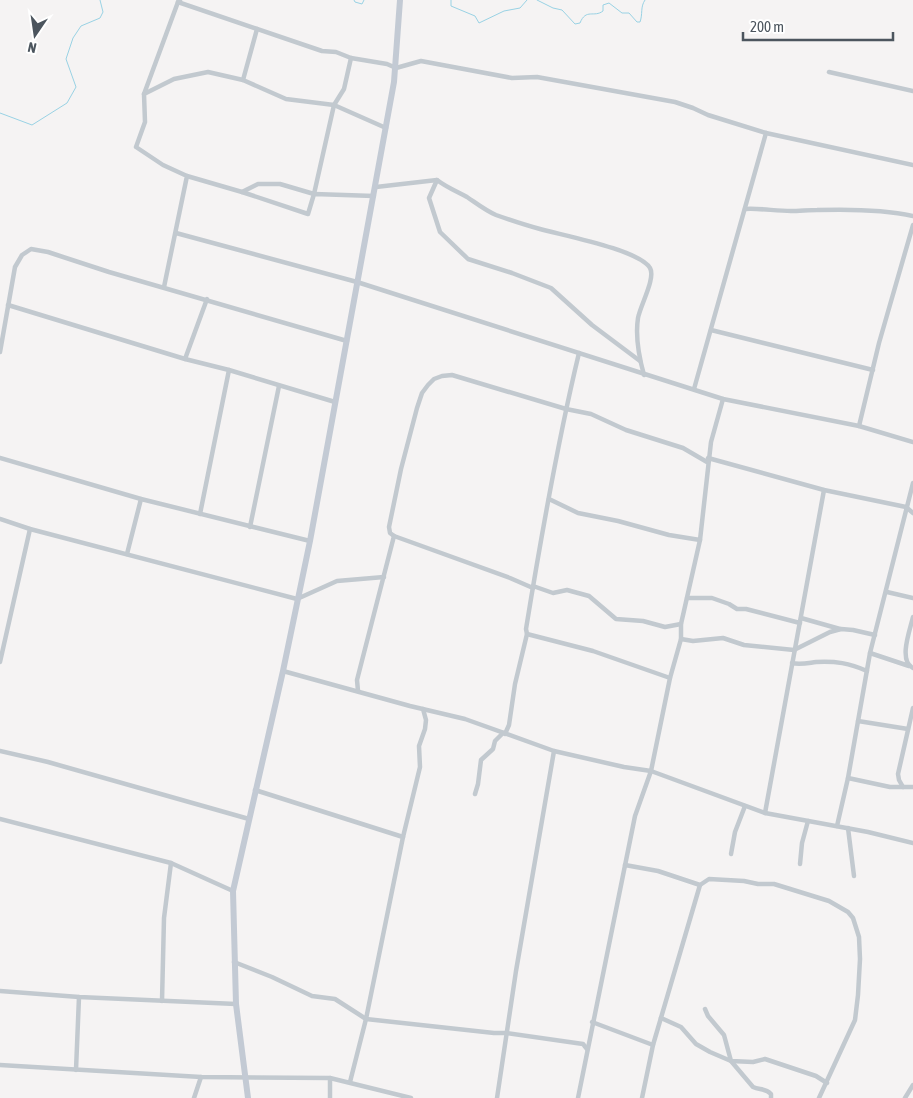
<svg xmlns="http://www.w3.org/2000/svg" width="913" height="1098" viewBox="0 0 913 1098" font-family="'Asap Condensed',sans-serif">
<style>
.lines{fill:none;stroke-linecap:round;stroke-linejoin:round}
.stream{stroke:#99d2e4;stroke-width:1}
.street{stroke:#c2c9cf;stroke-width:4.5}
.secondary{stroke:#c3cad4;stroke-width:6}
</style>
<rect width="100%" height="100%" fill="#f5f3f3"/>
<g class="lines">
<!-- stream -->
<g class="stream">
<path d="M354 0 355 2 362 4 364 0"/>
<path d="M451 0V6L475 16 479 23 504 11 520 8 527 0"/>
<path d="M537 0 553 8 562 10 575 24 580 23C586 8 594 18 603 11V5L609 3 622 13H629L637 22H640C643 14 640 7 645 0"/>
<path d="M0 113 32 125 67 103 76 87 66 59 73 38 81 26 100 18 103 12 100 0"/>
</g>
<!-- street -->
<g class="street">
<path d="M178 2 322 51 336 52 351 58 387 64 396 68 421 61 512 78 537 77 675 102 693 108 708 115 766 133"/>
<path d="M829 72 913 91"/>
<path d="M243 80 257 29"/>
<path d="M144 94 178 2 180 0"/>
<path d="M187 176 242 192 308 214 314 194 374 196"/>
<path d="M437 180 429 198 440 232 468 259 512 273 551 288 592 325 640 361"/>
<path d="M376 187 437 180C446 187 456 191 467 197 476 203 486 211 496 215 510 220 525 225 540 229 561 235 640 250 650 268 656 278 640 306 638 318 635 337 639 357 644 375"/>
<path d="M242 192 258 184H280L314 194 334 105 344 89 351 58"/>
<path d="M745 209C760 208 775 211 791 211 799 211 809 210 817 210 849 209 882 209 913 216"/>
<path d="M176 233 357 282 723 399 859 426 913 442"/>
<path d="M164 287 187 176 163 165 136 147 145 122 144 94 174 79 208 72 243 80 286 99 334 105 386 128"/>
<path d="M8 305 185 359 229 370 335 402"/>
<path d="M711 330 873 370"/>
<path d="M0 352 15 267 22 255 31 249 48 252 109 272 347 341"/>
<path d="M185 359 207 299"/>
<path d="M694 389 766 133 913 165"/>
<path d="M859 426 879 343 913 225"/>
<path d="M0 458 141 499 310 541"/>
<path d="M708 458 824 490 906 507 913 513"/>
<path d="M549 499 578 513 618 521 669 535 700 540"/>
<path d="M200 514 229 370"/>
<path d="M0 519 30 529 297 599 337 581 384 577"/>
<path d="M250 527 279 386"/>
<path d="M127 554 141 499"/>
<path d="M533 586 553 593 567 590 589 596 616 619 643 621 665 627 681 624"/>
<path d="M533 588 510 578 394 536 390 533 389 527 401 469 417 408 422 393 428 385 434 379 442 376 452 375 566 409 591 414 626 430 683 448 707 462"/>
<path d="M887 592 913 598"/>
<path d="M687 598H712L729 604 737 609H746L800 623"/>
<path d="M913 617C910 630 898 661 913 668"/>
<path d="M801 618 840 629"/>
<path d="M527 634 593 651 670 678"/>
<path d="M681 639 693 641 723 638 744 645 794 650 830 632 841 629 853 630 875 635"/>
<path d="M870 653 909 666"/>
<path d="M0 662 30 529"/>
<path d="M792 663C800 665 808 663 816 662 836 661 849 663 867 671"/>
<path d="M283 671 410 706 465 719 554 751 624 767 651 771 765 813 868 832 913 843"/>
<path d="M358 691 357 680 394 536"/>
<path d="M858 721 908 729"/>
<path d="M505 734 509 725 515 684 527 634 526 629C541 537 557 444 579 353"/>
<path d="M0 751 48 762 249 819"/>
<path d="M848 778 890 787H913"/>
<path d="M903 787 899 780 898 774 913 708"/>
<path d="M255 790 403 837"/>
<path d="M475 794 478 784 481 760 493 749 495 741 503 733"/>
<path d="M765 813 824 490"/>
<path d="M0 819 171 863 233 891"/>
<path d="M837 826 848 778 870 653 913 483"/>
<path d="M848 828 854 876"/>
<path d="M731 854 735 832 745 806"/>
<path d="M800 864 802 843 808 821"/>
<path d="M625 865 658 871 700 885 709 879 744 881 758 884H774L829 901 848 912 853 918 859 937 860 959 858 995 855 1020 819 1098"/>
<path d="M234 962 272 977 312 996 335 999 366 1019 494 1033H506L583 1044 587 1049"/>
<path d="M0 991 79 997 236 1004"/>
<path d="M162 1001 164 918 171 863"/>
<path d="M705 1009 708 1016 724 1035 731 1061 753 1087C760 1090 765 1088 771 1094V1098"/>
<path d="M661 1018 681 1027 696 1044 710 1052 731 1061 753 1062 765 1059 816 1076 827 1083"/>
<path d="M592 1022 653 1045"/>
<path d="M0 1065 201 1077 330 1078 411 1098"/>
<path d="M76 1070 79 997"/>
<path d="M350 1082 366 1019 403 837 420 767 419 746 425 729 426 720 423 709"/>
<path d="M194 1098 201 1077"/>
<path d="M330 1098V1078"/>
<path d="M497 1098 516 971 554 751"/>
<path d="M578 1098 635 816 651 771 670 678 681 639V624L700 540 711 442 723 399"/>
<path d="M642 1098 653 1045 700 885"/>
<path d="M905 1098 913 1085"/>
</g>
<!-- secondary -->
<path class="secondary" d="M248 1098 236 1004 233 891 283 671 310 541 394 82 400 0"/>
</g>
<!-- north arrow -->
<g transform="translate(35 35) rotate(193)" stroke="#ffffff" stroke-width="4" paint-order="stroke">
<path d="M0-4L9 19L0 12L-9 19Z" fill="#4c555e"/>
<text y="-8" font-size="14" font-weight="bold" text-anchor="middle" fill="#4c555e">N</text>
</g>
<!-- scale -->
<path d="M743 32v8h150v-8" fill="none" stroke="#4c555e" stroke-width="2.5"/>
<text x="750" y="32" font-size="15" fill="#4c555e" stroke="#ffffff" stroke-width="4" paint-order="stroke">200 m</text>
</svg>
